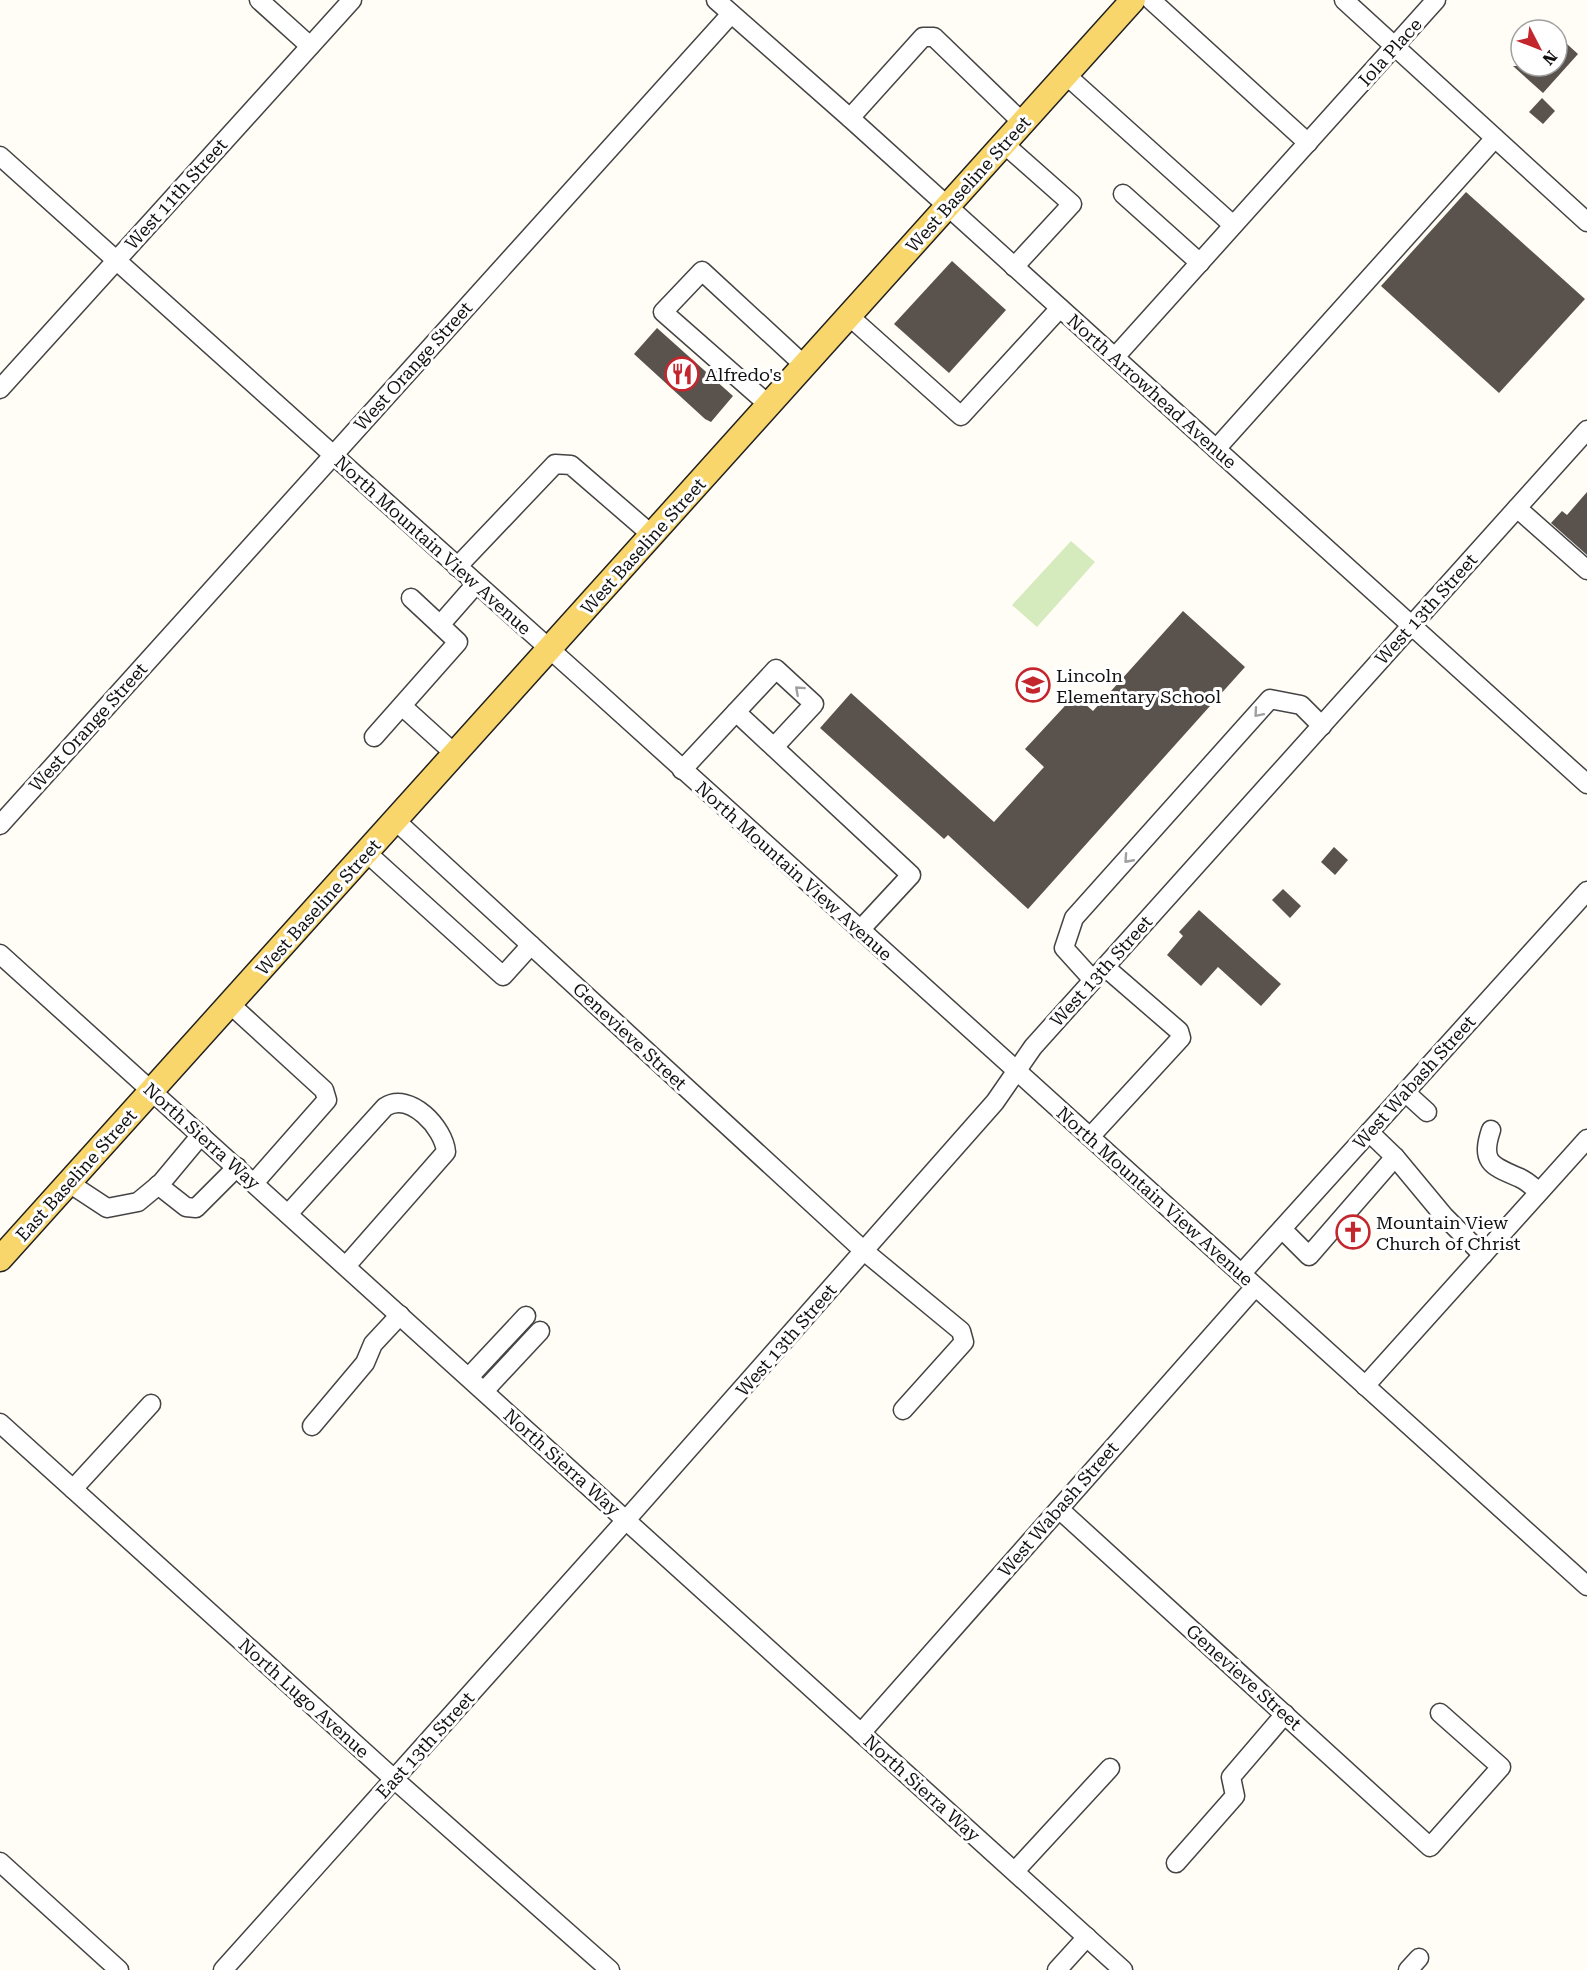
<svg xmlns="http://www.w3.org/2000/svg" width="1587" height="1970" viewBox="0 0 1587 1970" font-family="'Roboto Serif',serif">
<style>
.green{fill:#d5ebbd}
.building{fill:#5a524d}
.lines{fill:none;stroke-linecap:round;stroke-linejoin:round}
.minor-casing{stroke:#444;stroke-width:21}
.major-casing{stroke:#222;stroke-width:27}
.minor{stroke:#fff;stroke-width:18}
.major{stroke:#f9d66b;stroke-width:24}
.oneway{stroke:#a0a0a0}
.labels{text-anchor:middle;dominant-baseline:central;stroke-width:6;stroke-linejoin:round;paint-order:stroke}
.street-label{font-size:18px;fill:#111;stroke:#fff}
.poi-label{font-size:18px;fill:#111;stroke:#fff;text-anchor:start}
</style>
<rect width="100%" height="100%" fill="#fffdf5"/>
<!-- green -->
<path class="green" d="M1071 541 1095 562 1037 627 1012 605Z"/>
<!-- building -->
<g class="building">
<path d="M1557 35 1578 54 1543 93 1513 66H1557Z"/>
<path d="M1542 98 1555 111 1543 124 1529 112Z"/>
<path d="M1466 192 1585 299 1499 393 1381 286Z"/>
<path d="M952 261 1006 310 949 373 894 324Z"/>
<path d="M657 328 733 396 711 422 705 419 634 354Z"/>
<path d="M1587 492V555L1551 523 1562 511 1567 515Z"/>
<path d="M1183 611 1245 667 1028 909 948 835 944 839 820 728 851 693 994 822 1044 767 1025 749 1075 695 1093 711Z"/>
<path d="M1334 847 1348 860 1335 875 1321 862Z"/>
<path d="M1283 889 1301 906 1290 918 1272 900Z"/>
<path d="M1199 910 1281 984 1261 1006 1218 967 1201 986 1167 955 1183 936 1179 932Z"/>
</g>
<g class="lines">
<defs>
<g id="minor">
<path d="M259 0 310 46"/>
<path d="M716 0 850 118 1587 784"/>
<path d="M1151 0 1308 143"/>
<path d="M1344 0 1587 222"/>
<path d="M1066 75 1233 225"/>
<path d="M850 118 923 37H934L1023 123"/>
<path d="M1004 144 1072 204 1014 267"/>
<path d="M0 156 582 678 1587 1586"/>
<path d="M1123 194 1200 263"/>
<path d="M849 316 961 416 1060 308"/>
<path d="M1115 357 1436 0"/>
<path d="M0 389 352 0"/>
<path d="M769 405 663 312 702 271 805 366"/>
<path d="M1216 449 1495 138"/>
<path d="M1517 508 1587 570"/>
<path d="M457 567 555 464 571 465 652 535"/>
<path d="M411 598 440 625"/>
<path d="M402 706 455 754"/>
<path d="M736 712 911 875 860 930"/>
<path d="M374 737 458 642 440 625 476 584"/>
<path d="M682 770 776 669 814 704 774 747"/>
<path d="M396 821 864 1251 961 1331 964 1342 903 1410"/>
<path d="M0 825 731 14"/>
<path d="M367 853 503 976 531 945"/>
<path d="M0 954 1123 1970"/>
<path d="M1093 980 1064 948 1074 918 1270 699 1301 705 1322 726"/>
<path d="M231 1005 324 1090 327 1100 254 1183"/>
<path d="M1405 1092 1427 1112"/>
<path d="M1491 1130C1480 1163 1492 1166 1520 1178 1527 1181 1533 1187 1539 1192"/>
<path d="M1369 1132 1395 1157"/>
<path d="M1090 1137 1181 1038 1179 1031 1105 967"/>
<path d="M69 1183 107 1208 138 1202 161 1183 201 1135"/>
<path d="M158 1185 186 1207 196 1208 237 1167"/>
<path d="M288 1214 385 1107C410 1091 444 1128 446 1152L346 1266"/>
<path d="M1282 1229 1309 1256 1395 1157 1444 1216 1483 1255"/>
<path d="M1241 1274 1587 891"/>
<path d="M469 1377 526 1316"/>
<path d="M1365 1386 1587 1139"/>
<path d="M484 1391 540 1331"/>
<path d="M0 1423 394 1779 610 1970"/>
<path d="M312 1426 365 1363 373 1344 400 1315"/>
<path d="M73 1489 151 1404"/>
<path d="M1059 1509 1430 1847 1501 1767 1440 1713"/>
<path d="M861 1733 1255 1287"/>
<path d="M0 1862 119 1970"/>
<path d="M1176 1863 1235 1796 1231 1777 1285 1714"/>
<path d="M1015 1871 1110 1768"/>
<path d="M223 1970 626 1520 995 1102 1033 1047 1587 430"/>
<path d="M1057 1970 1087 1937"/>
<path d="M1408 1970 1419 1958"/>
</g>
<path id="major" d="M0 1259 1133 0"/>
</defs>
<!-- minor casing -->
<use href="#minor" class="minor-casing"/>
<!-- major casing -->
<use href="#major" class="major-casing"/>
<!-- minor -->
<use href="#minor" class="minor"/>
<!-- major -->
<use href="#major" class="major"/>
</g>
<!-- one-way arrows -->
<defs><path id="oneway-chevron" d="M-2-3.5L2.5 0L-2 3.5" fill="none" stroke-width="1.6" stroke-linecap="round" stroke-linejoin="round" transform="scale(1.5)"/></defs>
<g class="oneway">
<use href="#oneway-chevron" transform="translate(799 690) rotate(-138)"/>
<use href="#oneway-chevron" transform="translate(1258 713) rotate(131)"/>
<use href="#oneway-chevron" transform="translate(1128 859) rotate(132)"/>
</g>
<!-- icons -->
<defs>
<symbol id="restaurant-ring" viewBox="-11 -11 22 22"><circle r="9.5" fill="#fff" stroke="#c4262e" stroke-width="1.5"/><path d="M-5-6h1v4h1v-4h1v4h1v-4h1v5L-1.5 .5V6h-2V.5L-5-1ZM5-6V6H3V1.5H1.5Q1.5-4 5-6Z" fill="#c4262e"/></symbol>
<symbol id="school-ring" viewBox="-11 -11 22 22"><circle r="9.5" fill="#fff" stroke="#c4262e" stroke-width="1.5"/><path d="M0-5L7-2L0 1L-7-2ZM-4 1L0 2.5L4 1V4Q0 6-4 4Z" fill="#c4262e"/></symbol>
<symbol id="church-ring" viewBox="-11 -11 22 22"><circle r="9.5" fill="#fff" stroke="#c4262e" stroke-width="1.5"/><path d="M-1.2-6h2.4v3.5h3.3v2.4h-3.3V6h-2.4V-.1h-3.3v-2.4h3.3Z" fill="#c4262e"/></symbol>
</defs>
<g fill-rule="evenodd">
<use href="#restaurant-ring" x="663" y="355" width="38" height="38"/>
<use href="#school-ring" x="1014" y="666" width="38" height="38"/>
<use href="#church-ring" x="1334" y="1213" width="38" height="38"/>
</g>
<g class="labels">
<!-- street labels -->
<g class="street-label">
<text transform="translate(1390 52) rotate(-48)">Iola Place</text>
<text transform="translate(968 184) rotate(-48)">West Baseline Street</text>
<text transform="translate(176 194) rotate(-48)">West 11th Street</text>
<text transform="translate(413 366) rotate(-48)">West Orange Street</text>
<text transform="translate(1152 391) rotate(42)">North Arrowhead Avenue</text>
<text transform="translate(433 545) rotate(42)">North Mountain View Avenue</text>
<text transform="translate(643 546) rotate(-48)">West Baseline Street</text>
<text transform="translate(1426 609) rotate(-48)">West 13th Street</text>
<text transform="translate(88 727) rotate(-48)">West Orange Street</text>
<text transform="translate(794 871) rotate(42)">North Mountain View Avenue</text>
<text transform="translate(318 907) rotate(-48)">West Baseline Street</text>
<text transform="translate(1101 971) rotate(-48)">West 13th Street</text>
<text transform="translate(630 1036) rotate(43)">Genevieve Street</text>
<text transform="translate(1414 1082) rotate(-48)">West Wabash Street</text>
<text transform="translate(202 1136) rotate(42)">North Sierra Way</text>
<text transform="translate(76 1175) rotate(-48)">East Baseline Street</text>
<text transform="translate(1155 1196) rotate(42)">North Mountain View Avenue</text>
<text transform="translate(786 1340) rotate(-49)">West 13th Street</text>
<text transform="translate(562 1462) rotate(42)">North Sierra Way</text>
<text transform="translate(1058 1509) rotate(-49)">West Wabash Street</text>
<text transform="translate(1244 1677) rotate(42)">Genevieve Street</text>
<text transform="translate(304 1698) rotate(42)">North Lugo Avenue</text>
<text transform="translate(425 1745) rotate(-48)">East 13th Street</text>
<text transform="translate(922 1788) rotate(42)">North Sierra Way</text>
</g>
<!-- poi labels -->
<g class="poi-label">
<text x="705" y="374">Alfredo's</text>
<text x="1056" y="675">Lincoln<tspan x="1056" dy="21">Elementary School</tspan></text>
<text x="1376" y="1222">Mountain View<tspan x="1376" dy="21">Church of Christ</tspan></text>
</g>
</g>
<!-- north arrow -->
<g transform="translate(1539 48) rotate(132)"><circle r="28" fill="#ffffff" stroke="#a0a0a0" stroke-width="1.5"/>
<path d="M0-4.5L10 22L0 15L-10 22Z" fill="#c4262e"/>
<text y="-9" font-size="16" font-weight="bold" text-anchor="middle" fill="#111111">N</text>
</g>
</svg>
